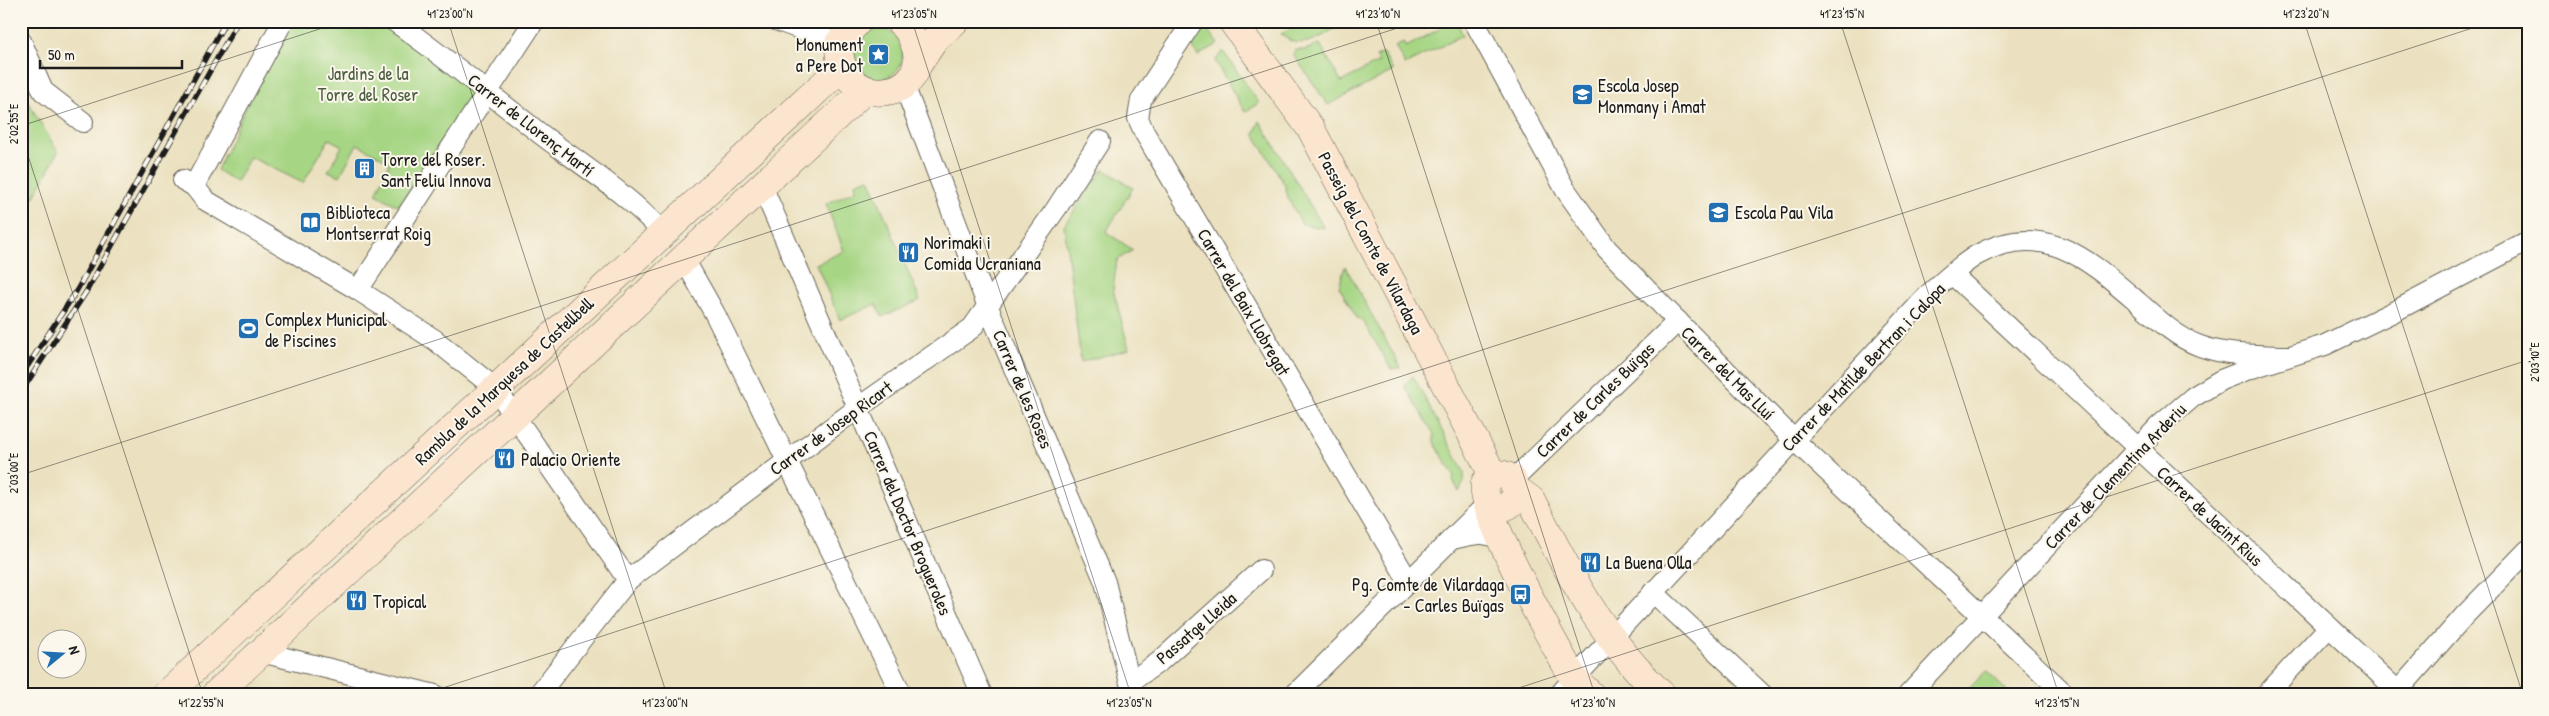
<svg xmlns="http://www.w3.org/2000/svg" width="2549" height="716" viewBox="0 0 2549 716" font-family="'Patrick Hand',sans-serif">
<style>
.green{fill:#a6d583;stroke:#617850}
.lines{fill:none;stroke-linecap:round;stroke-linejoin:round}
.street-casing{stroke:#646155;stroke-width:22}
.secondary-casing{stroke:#646155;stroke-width:29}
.street{stroke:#fff;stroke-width:20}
.secondary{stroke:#fbe5cf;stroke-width:28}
.rail-casing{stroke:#1c1c1c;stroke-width:5.5}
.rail{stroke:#fbf7ec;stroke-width:4;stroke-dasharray:11;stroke-linecap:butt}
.ticks{fill:none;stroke:#1c1c1c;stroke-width:1;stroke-opacity:0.45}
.labels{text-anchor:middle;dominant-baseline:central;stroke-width:4;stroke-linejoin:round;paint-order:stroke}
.poi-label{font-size:18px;fill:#1c1c1c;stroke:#fbf7ec;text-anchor:start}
.park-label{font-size:18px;fill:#4c5d40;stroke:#fbf7ec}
.street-label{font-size:18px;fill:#1c1c1c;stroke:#fbf7ec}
.neatline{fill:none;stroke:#1c1c1c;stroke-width:2}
.ticks-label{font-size:12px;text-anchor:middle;fill:#1c1c1c}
</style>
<rect width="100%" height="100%" fill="#fbf7ec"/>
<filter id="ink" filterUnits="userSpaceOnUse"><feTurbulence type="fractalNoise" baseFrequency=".02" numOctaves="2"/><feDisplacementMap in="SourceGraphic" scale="10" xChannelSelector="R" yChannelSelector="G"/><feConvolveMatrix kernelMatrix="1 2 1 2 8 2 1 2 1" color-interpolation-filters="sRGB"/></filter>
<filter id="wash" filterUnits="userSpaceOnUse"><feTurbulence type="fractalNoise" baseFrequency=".0096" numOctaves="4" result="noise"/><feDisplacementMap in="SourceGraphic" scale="20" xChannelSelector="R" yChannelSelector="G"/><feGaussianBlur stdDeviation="1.12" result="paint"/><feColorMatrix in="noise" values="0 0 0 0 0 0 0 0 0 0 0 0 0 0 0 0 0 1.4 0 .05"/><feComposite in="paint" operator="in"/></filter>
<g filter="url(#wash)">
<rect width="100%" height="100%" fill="#ebe1c0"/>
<!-- green -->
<g class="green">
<path d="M290 21H388L467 82 472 96 398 206 376 194 390 162 357 144 340 176 328 171 342 146 329 139 303 183 250 157 236 182 217 170 270 56Z"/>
<path d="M1305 21H1348C1326 33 1302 55 1281 34Z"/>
<path d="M1440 21H1456L1463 35 1405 65 1395 46 1403 42 1406 47 1443 27Z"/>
<circle cx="878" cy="54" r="25"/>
<path d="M1204 30 1209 32 1218 44 1198 56 1191 45 1199 33Z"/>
<path d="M1320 44 1341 82 1379 62 1376 57 1383 53 1393 71 1328 105 1293 54 1295 50H1305Z"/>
<path d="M1223 51 1259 103 1245 112 1215 61Z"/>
<path d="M25 97 58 152 28 208 21 212V105Z"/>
<path d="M1260 121 1324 228 1302 224 1288 198 1285 185 1254 134Z"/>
<path d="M1104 169 1133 188 1106 232 1133 250 1117 260 1113 289 1129 349 1081 362 1064 225Z"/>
<path d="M869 178 920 300 882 317 876 304 840 320 816 264 844 251 826 204 856 190 855 183Z"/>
<path d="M1345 266 1401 368 1391 369 1363 321 1357 318 1339 287Z"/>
<path d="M1413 376 1464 472V482L1459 492 1453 480 1454 476 1434 442V434L1404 385Z"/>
<path d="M1986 671 2011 695H1963Z"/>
</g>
</g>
<g filter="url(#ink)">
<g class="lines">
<defs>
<g id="street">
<path d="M394 21C445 57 493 97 542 135 583 166 629 195 663 233"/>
<path d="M778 21 839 43"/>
<path d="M1193 21 1141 100 1138 118 1144 132 1409 582"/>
<path d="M1474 21 1565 189 1607 249 1794 440 2066 695"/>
<path d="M21 41 43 91 83 122"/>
<path d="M904 85 988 307 1105 582 1133 695"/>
<path d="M183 180 194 186 205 200 358 290 435 340 496 389 628 580"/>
<path d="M194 186 283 21"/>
<path d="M762 186 982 695"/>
<path d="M684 259 715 314 902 695"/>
<path d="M1953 275 2402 695"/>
<path d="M358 290 534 21"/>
<path d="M1513 480 1678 321"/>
<path d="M1452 539C1472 535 1484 529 1502 541"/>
<path d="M1653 592 1763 695"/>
<path d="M261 652 435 695"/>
<path d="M1130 682 1159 662 1261 570"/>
<path d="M2398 691 2464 616 2528 550"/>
<path d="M538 695 628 580 859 407 972 328 1056 209 1100 141"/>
<path d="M1294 695 1488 503"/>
<path d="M1559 695 1929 294C1944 281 1960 265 1977 255 2043 218 2089 260 2138 302 2156 318 2177 338 2200 346 2227 356 2258 355 2287 356"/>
<path d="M1908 695 2159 426 2193 397 2221 380 2249 369 2325 345 2395 311 2528 241"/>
<path d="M2266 695 2329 627"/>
</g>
<g id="secondary">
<path d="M858 21 839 43C837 117 938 98 914 43 911 34 907 27 899 21"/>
<path d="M1232 21 1311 129 1493 475"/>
<path d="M918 64 935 39 955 21"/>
<path d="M1517 490 1531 500C1568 572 1602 639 1662 695"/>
<path d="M1488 503C1499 511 1511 508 1517 495L1513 480C1503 472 1493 472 1485 483 1477 508 1557 649 1574 679L1591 695"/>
<path d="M166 695 842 67"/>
<path d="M215 695 865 90"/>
</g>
</defs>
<!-- street casing -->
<use href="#street" class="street-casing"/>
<!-- secondary casing -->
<use href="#secondary" class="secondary-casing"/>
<!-- street -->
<use href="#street" class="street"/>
<!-- secondary -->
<use href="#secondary" class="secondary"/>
<defs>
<g id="rail">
<path d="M21 376 77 290 226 21"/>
<path d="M21 392 86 292 238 21"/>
</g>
</defs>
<!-- rail casing -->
<use href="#rail" class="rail-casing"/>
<!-- rail -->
<use href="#rail" class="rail"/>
</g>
</g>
<!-- ticks -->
<path class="ticks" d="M448 21 667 695M912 21 1131 695M1376 21 1595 695M1840 21 2059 695M2304 21 2523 695M21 126 344 21M21 134 203 695M21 475 1419 21M421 695 2494 21M1497 695 2528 360"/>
<!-- icons -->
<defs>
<symbol id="sight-square" viewBox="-11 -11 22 22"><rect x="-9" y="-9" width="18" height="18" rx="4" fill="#1f6fb2" stroke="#fbf7ec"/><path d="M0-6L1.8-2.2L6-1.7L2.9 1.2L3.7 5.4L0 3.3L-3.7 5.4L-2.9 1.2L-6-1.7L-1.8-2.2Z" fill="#fff"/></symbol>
<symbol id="school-square" viewBox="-11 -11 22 22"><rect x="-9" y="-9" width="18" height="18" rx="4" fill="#1f6fb2" stroke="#fbf7ec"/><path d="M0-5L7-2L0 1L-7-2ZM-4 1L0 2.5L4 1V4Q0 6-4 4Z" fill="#fff"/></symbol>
<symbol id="building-square" viewBox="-11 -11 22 22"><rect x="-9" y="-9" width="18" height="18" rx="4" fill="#1f6fb2" stroke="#fbf7ec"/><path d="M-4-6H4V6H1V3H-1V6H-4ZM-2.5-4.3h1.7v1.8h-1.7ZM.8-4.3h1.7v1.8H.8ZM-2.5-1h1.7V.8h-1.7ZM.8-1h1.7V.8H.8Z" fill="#fff"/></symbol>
<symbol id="library-square" viewBox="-11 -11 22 22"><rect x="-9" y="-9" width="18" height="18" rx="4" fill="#1f6fb2" stroke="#fbf7ec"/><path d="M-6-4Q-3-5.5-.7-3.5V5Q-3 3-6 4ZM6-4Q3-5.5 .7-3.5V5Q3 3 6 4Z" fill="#fff"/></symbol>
<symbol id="restaurant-square" viewBox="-11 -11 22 22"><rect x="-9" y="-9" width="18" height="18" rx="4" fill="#1f6fb2" stroke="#fbf7ec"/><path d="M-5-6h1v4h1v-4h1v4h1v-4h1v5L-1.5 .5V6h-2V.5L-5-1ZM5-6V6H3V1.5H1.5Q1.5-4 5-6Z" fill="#fff"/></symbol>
<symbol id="stadium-square" viewBox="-11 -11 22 22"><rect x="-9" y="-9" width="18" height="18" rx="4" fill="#1f6fb2" stroke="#fbf7ec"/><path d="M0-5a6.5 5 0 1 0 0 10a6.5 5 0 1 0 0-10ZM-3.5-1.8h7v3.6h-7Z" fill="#fff"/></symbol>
<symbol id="bus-square" viewBox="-11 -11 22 22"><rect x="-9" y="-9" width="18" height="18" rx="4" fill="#1f6fb2" stroke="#fbf7ec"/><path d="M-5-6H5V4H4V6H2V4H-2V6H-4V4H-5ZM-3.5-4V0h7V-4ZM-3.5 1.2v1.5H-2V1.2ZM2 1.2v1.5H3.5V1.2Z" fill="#fff"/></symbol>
</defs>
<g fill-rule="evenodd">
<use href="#sight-square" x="866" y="42" width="25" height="25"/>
<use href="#school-square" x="1570" y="82" width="25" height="25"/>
<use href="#building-square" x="352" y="156" width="25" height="25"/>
<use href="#school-square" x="1706" y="200" width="25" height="25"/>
<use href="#library-square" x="298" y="210" width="25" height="25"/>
<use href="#restaurant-square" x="896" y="240" width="25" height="25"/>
<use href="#stadium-square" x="236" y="316" width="25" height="25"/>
<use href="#restaurant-square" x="492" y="446" width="25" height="25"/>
<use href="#restaurant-square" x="1578" y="550" width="25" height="25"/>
<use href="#bus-square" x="1508" y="582" width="25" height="25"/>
<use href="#restaurant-square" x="344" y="588" width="25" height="25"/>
</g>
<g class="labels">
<!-- poi labels -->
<g class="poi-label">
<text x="863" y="44" text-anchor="end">Monument<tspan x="863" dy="21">a Pere Dot</tspan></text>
<text x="1598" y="85">Escola Josep<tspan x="1598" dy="21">Monmany i Amat</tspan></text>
<text x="381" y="159">Torre del Roser.<tspan x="381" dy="21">Sant Feliu Innova</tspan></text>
<text x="326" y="212">Biblioteca<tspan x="326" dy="21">Montserrat Roig</tspan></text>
<text x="1735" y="212">Escola Pau Vila</text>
<text x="924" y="242">Norimaki i<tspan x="924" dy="21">Comida Ucraniana</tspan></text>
<text x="265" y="319">Complex Municipal<tspan x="265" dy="21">de Piscines</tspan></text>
<text x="521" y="459">Palacio Oriente</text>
<text x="1606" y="562">La Buena Olla</text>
<text x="1504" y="584" text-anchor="end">Pg. Comte de Vilardaga<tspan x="1504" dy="21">- Carles Buïgas</tspan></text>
<text x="373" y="601">Tropical</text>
</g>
<!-- park labels -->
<g class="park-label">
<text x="368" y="73">Jardins de la<tspan x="368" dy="21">Torre del Roser</tspan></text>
</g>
<!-- street labels -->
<g class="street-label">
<text transform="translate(531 125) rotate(38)">Carrer de Llorenç Martí</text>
<text transform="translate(1371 243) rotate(62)">Passeig del Comte de Vilardaga</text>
<text transform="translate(1244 302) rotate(60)">Carrer del Baix Llobregat</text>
<text transform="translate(1863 367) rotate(-46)">Carrer de Matilde Bertran i Calopa</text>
<text transform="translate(1728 373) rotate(45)">Carrer del Mas Lluí</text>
<text transform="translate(504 381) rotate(-43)">Rambla de la Marquesa de Castellbell</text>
<text transform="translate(1023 389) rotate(67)">Carrer de les Roses</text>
<text transform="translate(1595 400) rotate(-44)">Carrer de Carles Buïgas</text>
<text transform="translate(831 428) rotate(-36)">Carrer de Josep Ricart</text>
<text transform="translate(2115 476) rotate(-46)">Carrer de Clementina Arderiu</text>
<text transform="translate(2210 516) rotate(43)">Carrer de Jacint Rius</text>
<text transform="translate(908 523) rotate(67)">Carrer del Doctor Brogueroles</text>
<text transform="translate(1196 628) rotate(-41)">Passatge Lleida</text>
</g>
</g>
<!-- margin -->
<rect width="2549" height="716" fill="none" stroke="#fbf7ec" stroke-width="55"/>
<!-- north arrow -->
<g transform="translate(62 654) rotate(72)"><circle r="24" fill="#fbf7ec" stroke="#a29f99"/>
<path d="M0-4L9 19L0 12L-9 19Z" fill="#1f6fb2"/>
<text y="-8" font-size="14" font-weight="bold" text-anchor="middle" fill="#1c1c1c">N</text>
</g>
<!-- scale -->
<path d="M40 60v8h142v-8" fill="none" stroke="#1c1c1c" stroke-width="2.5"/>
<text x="48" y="60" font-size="15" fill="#1c1c1c" stroke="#fbf7ec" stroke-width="4" paint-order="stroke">50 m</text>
<rect x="28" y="28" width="2494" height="660" class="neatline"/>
<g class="ticks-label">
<text x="450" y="18">41°23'00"N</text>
<text x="914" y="18">41°23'05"N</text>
<text x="1378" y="18">41°23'10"N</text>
<text x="1842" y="18">41°23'15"N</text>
<text x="2306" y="18">41°23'20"N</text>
<text transform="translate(14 124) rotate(-90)" y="4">2°02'55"E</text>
<text transform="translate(2535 362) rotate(-90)" y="4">2°03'10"E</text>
<text transform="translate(14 473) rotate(-90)" y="4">2°03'00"E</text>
<text x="201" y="707">41°22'55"N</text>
<text x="665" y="707">41°23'00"N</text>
<text x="1129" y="707">41°23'05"N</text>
<text x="1593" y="707">41°23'10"N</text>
<text x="2057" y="707">41°23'15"N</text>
</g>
</svg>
